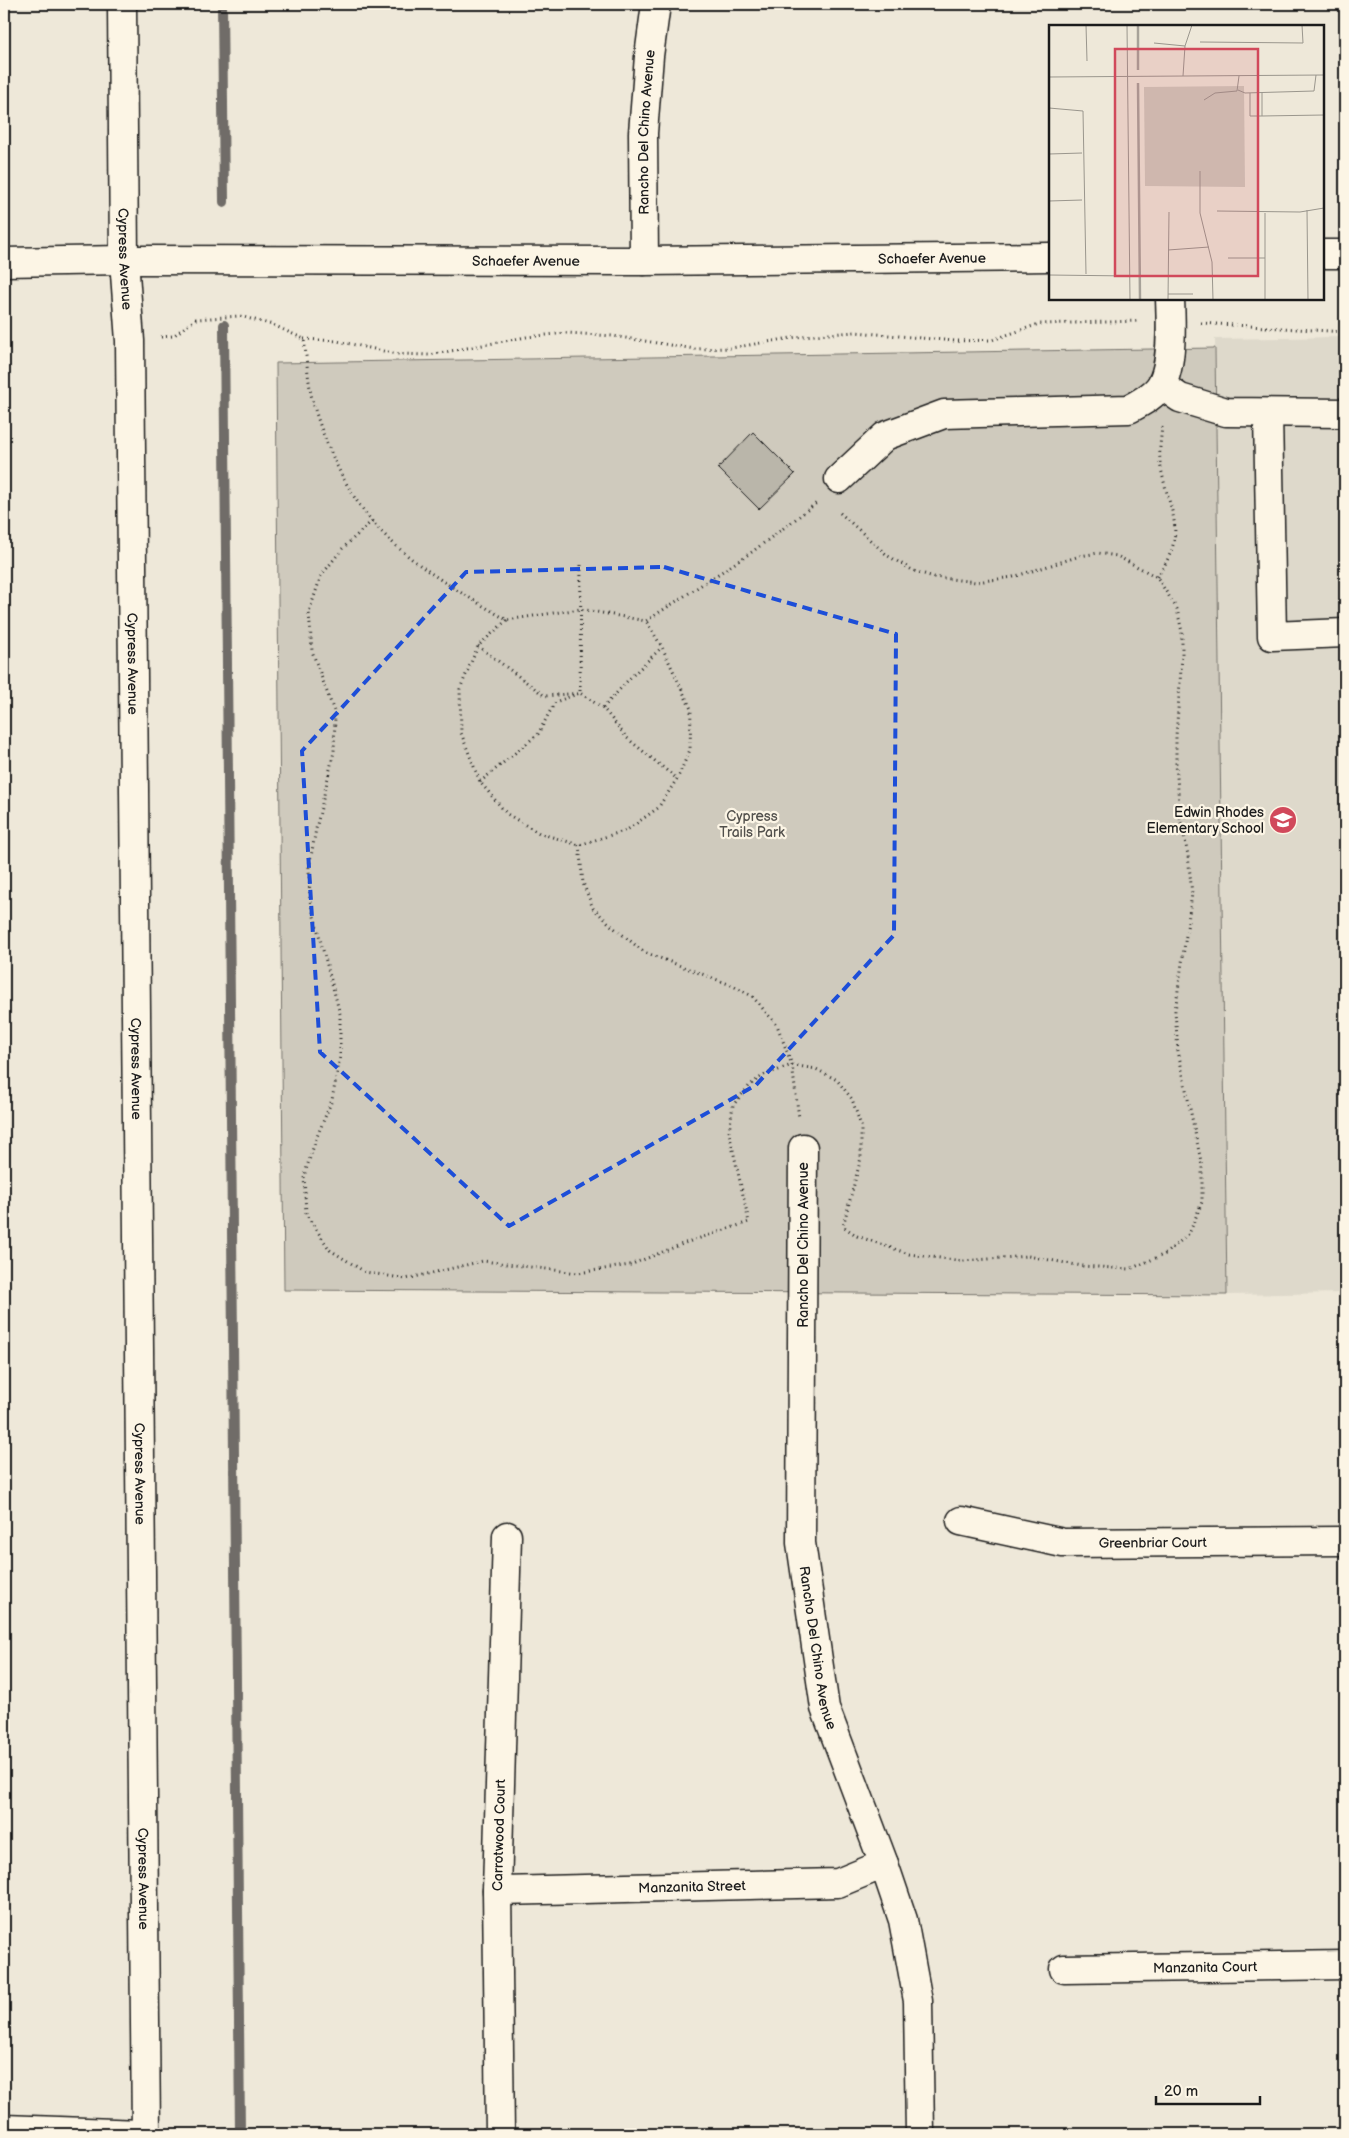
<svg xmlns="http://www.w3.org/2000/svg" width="1349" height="2138" font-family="'Balsamiq Sans',sans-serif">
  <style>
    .built { fill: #ded9cb }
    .green { fill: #cfcabd; stroke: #76736c }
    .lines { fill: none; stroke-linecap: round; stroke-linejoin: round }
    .stream { stroke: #6f6c67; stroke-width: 10 }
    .building { fill: #bab6aa; stroke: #1c1c1c }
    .minor-casing { stroke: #1c1c1c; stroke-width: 31 }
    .path { stroke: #1c1c1c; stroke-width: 3; stroke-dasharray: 1 4; stroke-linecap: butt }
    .minor { stroke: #fcf5e5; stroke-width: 28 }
    .marked { fill: none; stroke: #1d4ed8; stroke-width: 4; stroke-dasharray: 10 6; stroke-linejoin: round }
    .labels { text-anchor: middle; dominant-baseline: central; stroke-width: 4.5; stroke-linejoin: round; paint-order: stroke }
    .street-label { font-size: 14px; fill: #1c1c1c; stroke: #fcf5e5 }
    .poi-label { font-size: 14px; fill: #1c1c1c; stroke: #fcf5e5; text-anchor: end }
    .park-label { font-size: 14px; fill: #52504c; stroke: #fcf5e5 }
    .inset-river { fill: none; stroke: #a7a299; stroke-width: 2.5 }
    .inset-road { fill: none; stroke: #9a968d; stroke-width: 1 }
    .view { fill: #d1495b; fill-opacity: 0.15; stroke: #d1495b; stroke-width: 2.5 }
    .inset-edge { fill: none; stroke: #1c1c1c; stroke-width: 2.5 }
  </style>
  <rect width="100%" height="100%" fill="#eee8d9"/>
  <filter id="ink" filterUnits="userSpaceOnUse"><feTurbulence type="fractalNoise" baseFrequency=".02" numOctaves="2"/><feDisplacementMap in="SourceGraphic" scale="10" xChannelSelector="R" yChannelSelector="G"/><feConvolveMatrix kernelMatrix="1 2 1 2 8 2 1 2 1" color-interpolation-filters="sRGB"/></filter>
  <g filter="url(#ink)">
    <polygon class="built" points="1345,337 1345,1293 1227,1295 1215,339"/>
    <polygon class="green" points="1215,348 1227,1295 284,1290 276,363"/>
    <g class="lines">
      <g class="stream">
        <polyline points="222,4 224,202"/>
        <polyline points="224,325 240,2134"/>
      </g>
    </g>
    <polygon class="building" points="753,432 795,474 759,509 718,468"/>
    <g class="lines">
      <defs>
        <g id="minor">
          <path id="s1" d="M122,4L124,260L130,341L146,2134"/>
          <polyline points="1323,254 1345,254"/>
          <path id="s2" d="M644,261L643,133L649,56L656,4"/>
          <path id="s3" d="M4,262L124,260L644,261L1050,257"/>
          <polyline points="1161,385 1180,398 1226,412 1345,413"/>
          <polyline points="1268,413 1272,636 1345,633"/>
          <path d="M839,479L885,436L944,414L1129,409C1140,403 1154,396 1161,385C1173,365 1171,322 1170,299"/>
          <path id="s4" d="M803,1148L801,1543L825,1708L884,1864L903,1920L918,2001L920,2134"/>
          <path id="s5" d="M961,1521L1063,1543L1345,1541"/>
          <path id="s6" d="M497,1891L838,1883L884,1864"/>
          <path id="s7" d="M1064,1969L1345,1965"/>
          <polyline points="4,2129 141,2134"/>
          <path id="s8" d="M500,2134L497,1891L507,1536"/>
        </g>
      </defs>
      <use href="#minor" class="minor-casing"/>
      <g class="path">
        <polyline points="1201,323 1345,332"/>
        <path d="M161,337L173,336L196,319L240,316L273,325L304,339C307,360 308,383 313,403C324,442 346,491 372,521C408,564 460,592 507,620L580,609L646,621L752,552L818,502"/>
        <polyline points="304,339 337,341 397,354 429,355 526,337 567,333 613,336 695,349 731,348 803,336 855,332 955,341 992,340 1039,324 1140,321"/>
        <polyline points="372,521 342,549 321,576 309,612 312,651 335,714 334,752 316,829 309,867 310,901 340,1014 340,1057 332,1100 316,1139 304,1176 306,1214 330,1250 365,1272 406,1279 483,1261 578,1273 630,1265 685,1243 749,1222 729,1132 733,1105 750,1085 764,1075 792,1065 816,1069 837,1080 852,1099 861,1126 861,1158 843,1226 857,1236 909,1254 963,1261 1028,1256 1082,1266 1130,1269 1165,1254 1189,1234 1202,1202 1202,1166 1178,1051 1175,1011 1192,894 1188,855 1180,817 1176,763 1176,736 1182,656 1182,632 1177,609 1157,577 1117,556 1098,553 1080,556 1013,577 976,582 934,577 914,571 888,556 839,512"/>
        <path d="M1157,577C1189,531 1170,516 1161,468C1158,455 1161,439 1162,426"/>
        <polyline points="507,620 478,646 460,689 461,733 480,782 507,814 539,833 579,845 627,830 658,808 677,779 690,750 691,709 662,647 646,621"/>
        <polyline points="478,646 545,696 580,693 603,708 627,738 677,779"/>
        <polyline points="603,708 630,678 662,647"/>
        <polyline points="480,782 538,734 555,702 580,693 581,561"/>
        <polyline points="579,845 583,883 593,908 613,927 644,952 731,985 752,996 777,1025 792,1065 799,1118"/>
      </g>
      <use href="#minor" class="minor"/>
    </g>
  </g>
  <path class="marked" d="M664,567L896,634L894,935L756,1085L509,1226L320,1052L302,751L466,572Z"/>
  <defs>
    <symbol id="school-disc" viewBox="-11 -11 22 22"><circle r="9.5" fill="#d1495b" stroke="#fcf5e5"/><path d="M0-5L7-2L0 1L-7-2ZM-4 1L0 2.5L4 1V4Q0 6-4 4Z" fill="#fff"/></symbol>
  </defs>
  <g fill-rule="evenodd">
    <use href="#school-disc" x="1267" y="804" width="32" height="32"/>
  </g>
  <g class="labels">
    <g class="street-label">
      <text stroke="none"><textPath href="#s2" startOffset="129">Rancho Del Chino Avenue</textPath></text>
      <text stroke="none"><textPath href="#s3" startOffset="928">Schaefer Avenue</textPath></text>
      <text stroke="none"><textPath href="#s1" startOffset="255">Cypress Avenue</textPath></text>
      <text stroke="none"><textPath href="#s3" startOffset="522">Schaefer Avenue</textPath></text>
      <text stroke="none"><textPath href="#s1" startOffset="660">Cypress Avenue</textPath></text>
      <text stroke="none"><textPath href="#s1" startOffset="1065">Cypress Avenue</textPath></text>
      <text transform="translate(803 1245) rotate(-90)">Rancho Del Chino Avenue</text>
      <text stroke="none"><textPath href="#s1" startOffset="1470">Cypress Avenue</textPath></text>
      <text stroke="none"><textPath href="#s5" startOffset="194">Greenbriar Court</textPath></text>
      <text stroke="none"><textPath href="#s4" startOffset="501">Rancho Del Chino Avenue</textPath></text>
      <text stroke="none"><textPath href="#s8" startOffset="299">Carrotwood Court</textPath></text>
      <text stroke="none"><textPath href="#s1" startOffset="1875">Cypress Avenue</textPath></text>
      <text stroke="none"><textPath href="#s6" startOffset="195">Manzanita Street</textPath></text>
      <text stroke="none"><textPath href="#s7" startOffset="141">Manzanita Court</textPath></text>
    </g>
    <g class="poi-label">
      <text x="1264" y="812">Edwin Rhodes<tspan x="1264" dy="16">Elementary School</tspan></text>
    </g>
    <g class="park-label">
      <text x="752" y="816">Cypress<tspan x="752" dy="16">Trails Park</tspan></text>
    </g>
  </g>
  <g transform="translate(1049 25)">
    <rect width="275" height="275" fill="#eee8d9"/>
    <path d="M195,61L196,162L96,161L95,62Z" fill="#cfcabd"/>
    <path class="inset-river" d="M89,0V45M89,58L91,275"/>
    <path class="inset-road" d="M37,0L38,36M78,0L81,275M151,17L254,18L253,0M105,18L136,21M134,51L136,21L143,0M0,52L275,50M189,65L196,68L265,66L267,50M201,68V91H213V68M155,75L166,68L188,66L190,51M0,83L34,86L37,249M213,91L275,90M0,129L33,128M151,146V188L163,237L164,275M0,176L33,175M258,185L259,275M168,186L251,187L275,183M216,188V275M119,225L160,222M179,233H216M0,250L81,251M119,269H144M119,275L120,187"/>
    <path class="view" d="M66,24H209V251H66Z"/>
    <rect width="275" height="275" class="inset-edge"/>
  </g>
  <rect width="1349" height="2138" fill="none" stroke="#fcf5e5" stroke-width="20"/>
  <rect x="10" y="10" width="1329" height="2118" fill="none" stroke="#1c1c1c" stroke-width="2" filter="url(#ink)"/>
  <path d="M1156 2096v8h104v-8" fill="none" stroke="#1c1c1c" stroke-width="2.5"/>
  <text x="1164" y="2096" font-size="15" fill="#1c1c1c" stroke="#fcf5e5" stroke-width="4" paint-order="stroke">20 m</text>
</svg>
